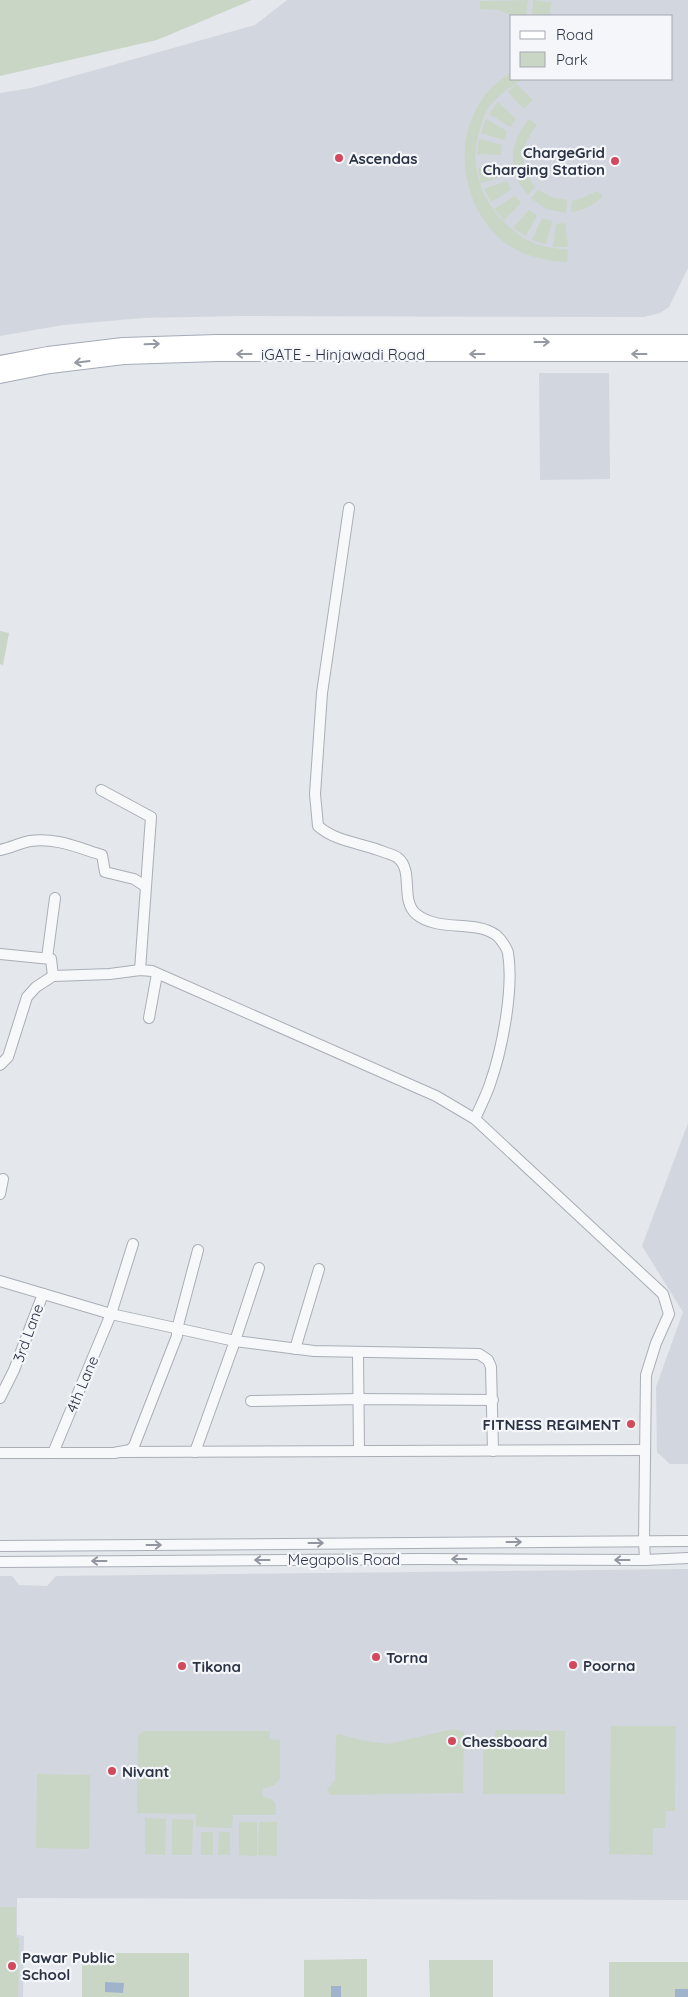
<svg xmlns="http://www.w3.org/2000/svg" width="688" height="1997" font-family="Quicksand,sans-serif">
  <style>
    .built { fill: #d2d6de; fill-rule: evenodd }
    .green { fill: #c9d6c5 }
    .water { fill: #9fb4cc }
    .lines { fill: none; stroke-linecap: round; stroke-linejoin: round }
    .minor-casing { stroke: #a9aeb7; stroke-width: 12 }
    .major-casing { stroke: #a3abb8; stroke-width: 16 }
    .minor { stroke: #f7f8fa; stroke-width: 10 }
    .major { stroke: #fff; stroke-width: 14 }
    .oneway { stroke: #959aa2 }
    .oneway2 { stroke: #9196a0 }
    .poi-dot { fill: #d1495b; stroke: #f4f6f9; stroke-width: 2 }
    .labels { text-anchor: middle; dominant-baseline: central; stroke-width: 4.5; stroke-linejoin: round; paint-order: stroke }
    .poi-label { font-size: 15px; font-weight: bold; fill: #2b3445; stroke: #f4f6f9; text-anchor: start }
    .street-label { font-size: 15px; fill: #2b3445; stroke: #f4f6f9 }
  </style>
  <rect width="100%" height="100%" fill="#e4e7ec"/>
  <g class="built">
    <path d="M287,0H688V268L669,307L660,313L644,317L237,316L143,318L63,325L0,336V93L31,88L255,25ZM512,16H672V79H512Z"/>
    <polygon points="539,373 609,373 610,479 540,480"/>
    <polygon points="688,1123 688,1464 670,1464 657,1452 656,1387 683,1312 642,1246"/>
    <polygon points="688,1569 688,1900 17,1898 17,1935 24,1936 23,1997 0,1997 0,1576 12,1576 19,1585 47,1586 56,1576"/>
  </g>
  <g class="green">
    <polygon points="0,0 252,0 157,40 0,76"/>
    <polygon points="528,0 526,16 512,16 499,10 480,9 480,1"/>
    <polygon points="533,0 551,2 550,16 532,15"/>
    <path d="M512,71V79H523C508,88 495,97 486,112C483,117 482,124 480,130C465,173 489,218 527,240C539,247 554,248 568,250L567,262C548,261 528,257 511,247C460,213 448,134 491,88C497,82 505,77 512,71Z"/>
    <polygon points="516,84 533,100 524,109 508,92"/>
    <polygon points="498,102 516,119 510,127 489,114"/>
    <polygon points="486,119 507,131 504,140 481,133"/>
    <path d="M529,119L537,125C520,147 518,164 535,187L528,195C506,170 509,144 529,119Z"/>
    <polygon points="479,139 502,145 501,155 477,154"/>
    <polygon points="502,167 504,176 481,183 478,168"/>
    <polygon points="507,181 511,190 491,202 484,189"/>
    <polygon points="538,190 551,197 567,200 566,213 546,209 531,198"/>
    <path d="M597,191L603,196C593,206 584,210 571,212L572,201L585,197Z"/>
    <polygon points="515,196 521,203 504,220 494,209"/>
    <polygon points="529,210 537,215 526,236 513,228"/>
    <polygon points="542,218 552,221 546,244 532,240"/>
    <polygon points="565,223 568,247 553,247 556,224"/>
    <polygon points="0,631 9,633 3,665 0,664"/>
    <polygon points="611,1726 676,1726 675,1811 666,1811 665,1828 653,1828 653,1855 609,1854"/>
    <polygon points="453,1729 464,1732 463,1793 330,1795 327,1790 335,1780 336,1736 339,1734 360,1740 388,1744"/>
    <polygon points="496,1730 565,1731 565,1794 483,1794 483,1749 487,1744 494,1742"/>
    <path d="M145,1731H270V1739L280,1740V1779L274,1785L263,1789L262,1795C275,1803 276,1796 276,1815H233L232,1828L196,1827V1814L137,1813L138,1738L140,1734Z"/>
    <polygon points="37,1774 90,1775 89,1849 36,1848"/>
    <polygon points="145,1818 166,1819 165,1855 145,1854"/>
    <polygon points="172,1819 193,1820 192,1855 172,1855"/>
    <polygon points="239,1822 257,1822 257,1856 239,1855"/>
    <polygon points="259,1822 277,1822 277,1856 258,1855"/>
    <rect x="201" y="1832" width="12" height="23"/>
    <polygon points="219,1832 230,1832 230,1855 218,1855"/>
    <polygon points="0,1907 16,1907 16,1937 19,1938 18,1997 0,1997"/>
    <rect x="82" y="1953" width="107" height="44"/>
    <polygon points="367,1959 367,1997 304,1997 304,1960"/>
    <polygon points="429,1960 493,1960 493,1997 430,1997"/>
    <rect x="609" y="1962" width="79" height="35"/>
  </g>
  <g class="water">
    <polygon points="105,1982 124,1983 123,1993 105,1992"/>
    <rect x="331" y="1986" width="10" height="11"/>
    <rect x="675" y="1989" width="13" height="8"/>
  </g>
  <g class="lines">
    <defs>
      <g id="minor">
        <path d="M349,508L322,693L315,794L318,826C336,842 362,843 384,852C389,854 394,855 398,858C414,871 400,900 416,914C440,933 474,919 496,935C500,938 507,948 508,953C514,989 502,1050 490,1084C486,1096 480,1107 475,1119"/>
        <polyline points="101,790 151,817 140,970"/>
        <path d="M0,850C10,848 20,843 30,841C55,837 79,848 102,855L105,872L134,879L145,886"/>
        <polyline points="0,954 51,959 53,976"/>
        <polyline points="47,958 55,898"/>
        <polyline points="149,1018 157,974"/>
        <polyline points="0,1065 8,1057 27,997 36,987 53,976 110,974 140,970 152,971 436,1096 475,1119 663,1294 669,1314 656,1343 646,1375 644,1541 645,1560"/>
        <polyline points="0,1194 3,1179"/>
        <polyline points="0,1281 111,1314 235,1341 259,1268"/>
        <polyline points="295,1349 319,1269"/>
        <polyline points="358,1353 359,1451"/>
        <polyline points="0,1398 14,1370 43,1294"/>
        <polyline points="251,1401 359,1399 493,1400"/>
        <polyline points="119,1452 645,1450"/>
        <polyline points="195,1452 235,1341 314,1351 479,1354 488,1360 491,1367 493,1451"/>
        <polyline points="0,1453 114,1453 130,1450 134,1446 177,1336 177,1329 198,1250"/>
        <polyline points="53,1453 111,1314 133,1244"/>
        <polyline points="0,1546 688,1541"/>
        <polyline points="0,1562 420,1559 645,1560 688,1558"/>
      </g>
      <g id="major">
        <polyline points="0,363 48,354 123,345 217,342 688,342"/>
        <polyline points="0,376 50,366 124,357 217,354 688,354"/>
      </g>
    </defs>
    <use href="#minor" class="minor-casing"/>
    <use href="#major" class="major-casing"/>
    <use href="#minor" class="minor"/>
    <use href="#major" class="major"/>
  </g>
  <defs><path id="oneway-shaft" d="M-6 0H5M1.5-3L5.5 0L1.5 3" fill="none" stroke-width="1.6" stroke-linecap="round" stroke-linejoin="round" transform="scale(1.25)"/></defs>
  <g class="oneway">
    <use href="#oneway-shaft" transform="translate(542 342)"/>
    <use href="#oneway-shaft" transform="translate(152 344) rotate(-2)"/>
    <use href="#oneway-shaft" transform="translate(244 354) rotate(180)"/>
    <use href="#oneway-shaft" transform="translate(477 354) rotate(-180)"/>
    <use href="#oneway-shaft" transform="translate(639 354) rotate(-180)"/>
    <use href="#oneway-shaft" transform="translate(82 362) rotate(173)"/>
  </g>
  <g class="oneway2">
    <use href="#oneway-shaft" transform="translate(514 1542)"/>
    <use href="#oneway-shaft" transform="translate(316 1543)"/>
    <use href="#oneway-shaft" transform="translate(154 1545)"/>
    <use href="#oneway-shaft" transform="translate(459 1559) rotate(-180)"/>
    <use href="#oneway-shaft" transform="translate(262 1560) rotate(180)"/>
    <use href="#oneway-shaft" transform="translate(622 1560) rotate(-180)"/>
    <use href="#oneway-shaft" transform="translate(99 1561) rotate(180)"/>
  </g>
  <g class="poi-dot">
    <circle cx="339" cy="158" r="5"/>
    <circle cx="615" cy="161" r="5"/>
    <circle cx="631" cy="1424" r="5"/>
    <circle cx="376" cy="1657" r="5"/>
    <circle cx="573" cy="1665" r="5"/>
    <circle cx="182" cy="1666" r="5"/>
    <circle cx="452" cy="1741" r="5"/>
    <circle cx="112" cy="1771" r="5"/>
    <circle cx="12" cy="1966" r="5"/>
  </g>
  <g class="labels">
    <g class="poi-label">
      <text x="605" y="152" text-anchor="end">ChargeGrid<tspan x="605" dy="17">Charging Station</tspan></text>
      <text x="349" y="158">Ascendas</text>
      <text x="621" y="1424" text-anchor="end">FITNESS REGIMENT</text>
      <text x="386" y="1657">Torna</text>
      <text x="583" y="1665">Poorna</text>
      <text x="192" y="1666">Tikona</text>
      <text x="462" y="1741">Chessboard</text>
      <text x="122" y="1771">Nivant</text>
      <text x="22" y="1957">Pawar Public<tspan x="22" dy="17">School</tspan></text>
    </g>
    <g class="street-label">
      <text x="343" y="354">iGATE - Hinjawadi Road</text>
      <text transform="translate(28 1333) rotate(-70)">3rd Lane</text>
      <text transform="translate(82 1384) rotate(-67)">4th Lane</text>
      <text x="344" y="1559">Megapolis Road</text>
    </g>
  </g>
  <rect x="510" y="15" width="162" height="65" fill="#f4f6f9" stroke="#a4a8b1"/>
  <rect x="520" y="31" width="25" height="8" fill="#ffffff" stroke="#a4a8b1"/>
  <text x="556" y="40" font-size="15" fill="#2b3445">Road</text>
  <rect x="520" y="52" width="25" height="15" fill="#c9d6c5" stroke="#a4a8b1"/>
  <text x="556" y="65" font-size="15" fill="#2b3445">Park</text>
</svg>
